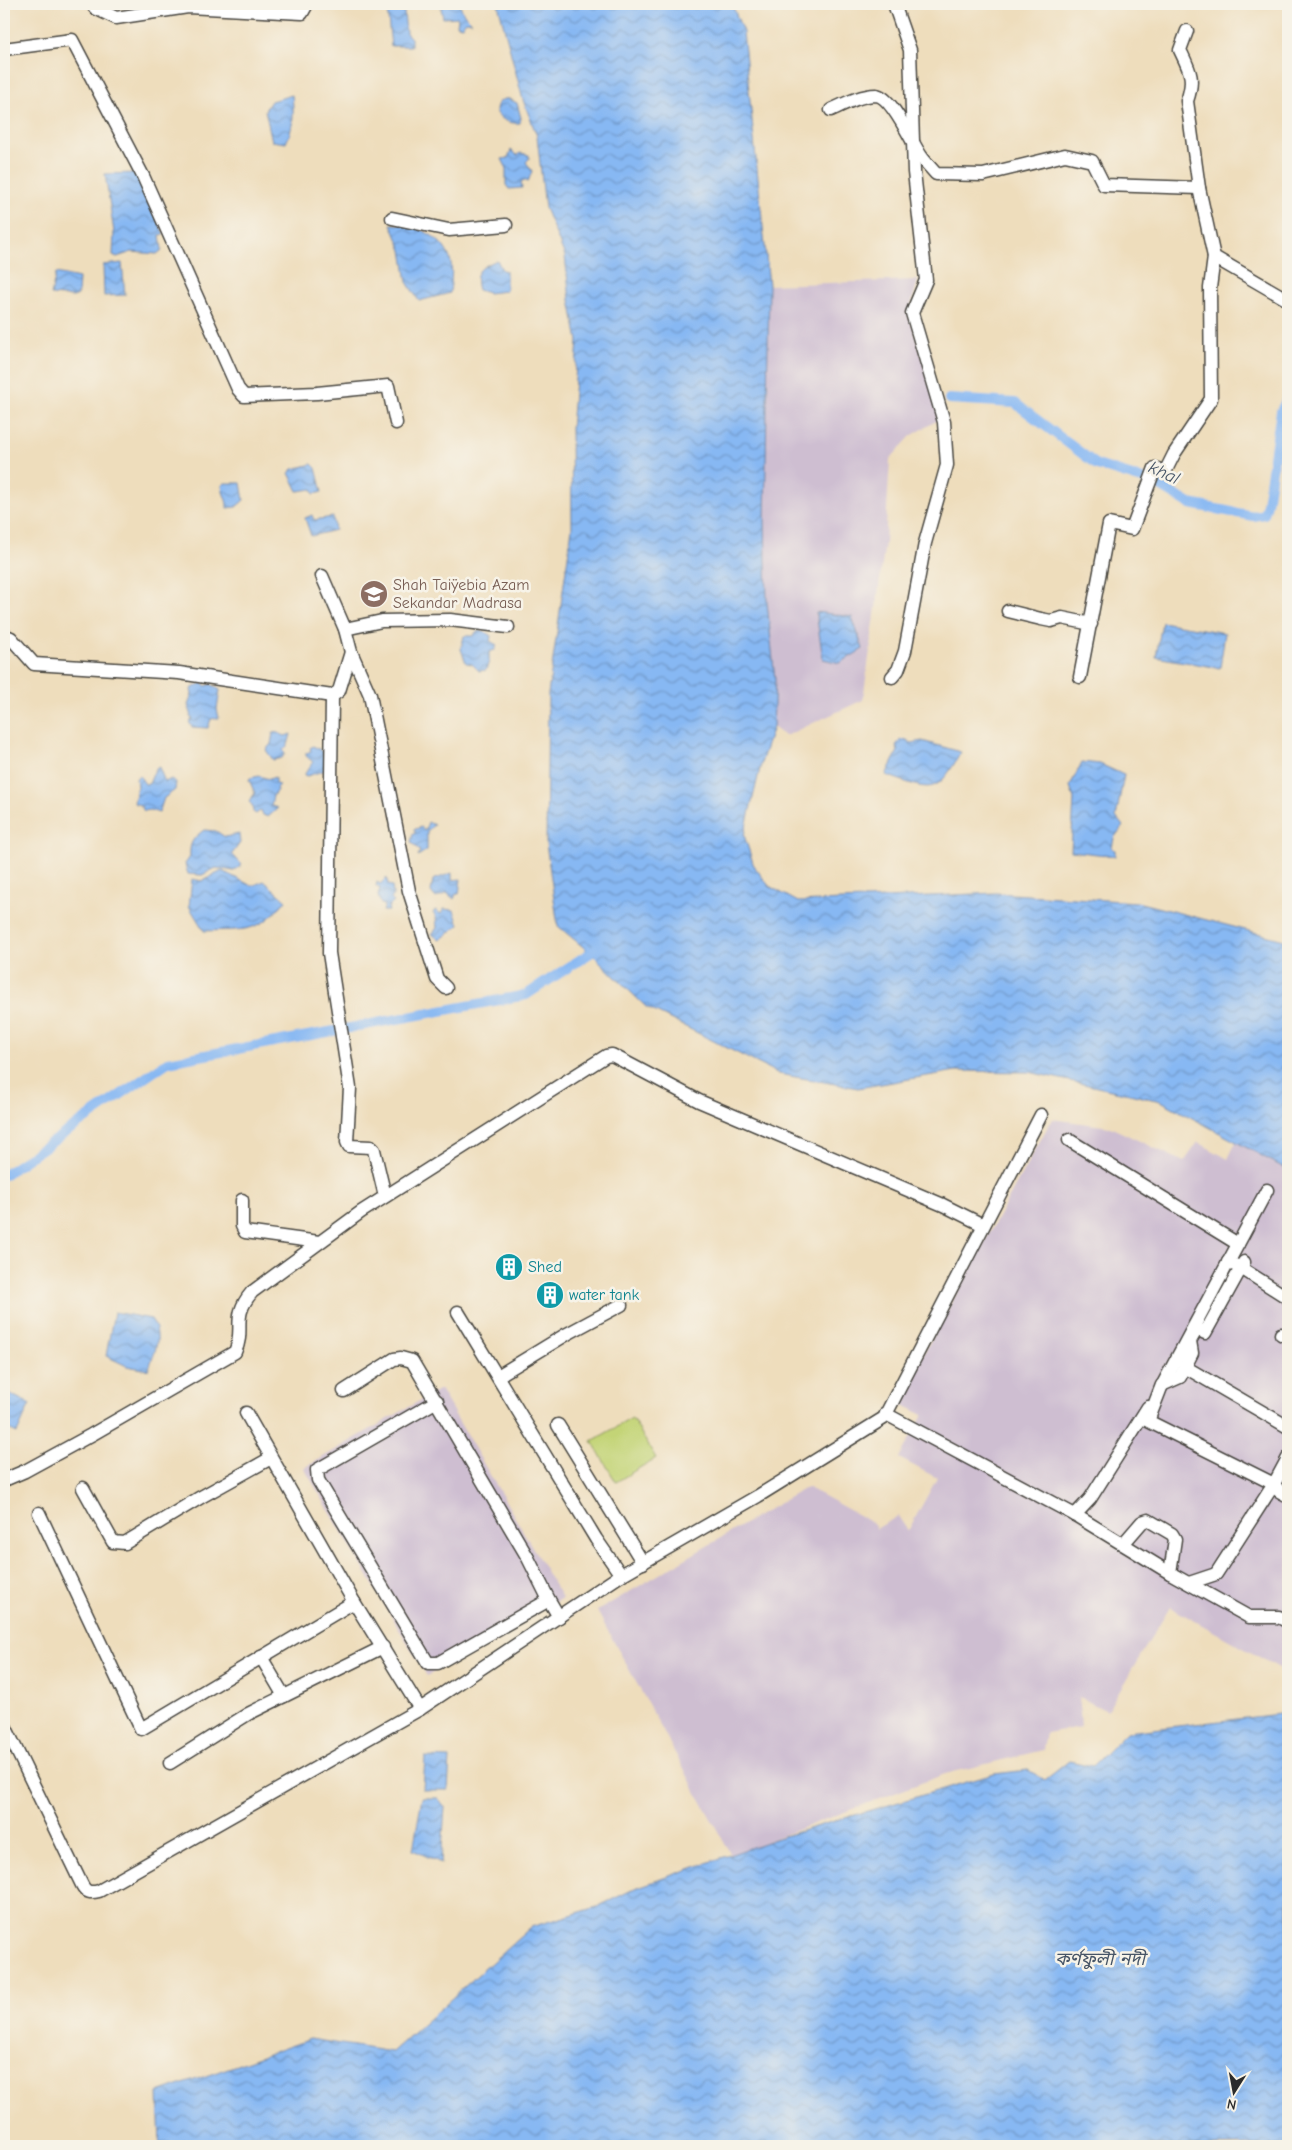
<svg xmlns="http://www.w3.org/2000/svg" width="1292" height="2150" font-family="'Comic Neue','Noto Sans Bengali',sans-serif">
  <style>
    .industrial { fill: #cebed1 }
    .park { fill: #c3d476; stroke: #778050 }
    .water { fill: url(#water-waves); stroke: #59728f }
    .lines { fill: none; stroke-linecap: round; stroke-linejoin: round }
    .canal { stroke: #87b8f3; stroke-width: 10 }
    .minor-casing { stroke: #484641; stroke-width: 15 }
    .minor { stroke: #fff; stroke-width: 12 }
    .labels { text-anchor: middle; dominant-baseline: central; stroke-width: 5; stroke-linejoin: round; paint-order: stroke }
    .education-label { font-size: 16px; fill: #785e54; stroke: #f7f3e8; text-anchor: start }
    .culture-label { font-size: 16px; fill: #0d838f; stroke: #f7f3e8; text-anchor: start }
    .water-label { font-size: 18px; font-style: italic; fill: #475567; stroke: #f7f3e8 }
  </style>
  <defs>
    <pattern id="water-waves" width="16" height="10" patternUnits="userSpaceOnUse" patternTransform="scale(1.25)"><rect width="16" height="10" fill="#87b8f3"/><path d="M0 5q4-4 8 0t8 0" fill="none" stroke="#6f96c5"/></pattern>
  </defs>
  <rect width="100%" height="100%" fill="#f7f3e8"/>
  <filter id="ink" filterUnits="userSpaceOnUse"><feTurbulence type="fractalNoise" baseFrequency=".02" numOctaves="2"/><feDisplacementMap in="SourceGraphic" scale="10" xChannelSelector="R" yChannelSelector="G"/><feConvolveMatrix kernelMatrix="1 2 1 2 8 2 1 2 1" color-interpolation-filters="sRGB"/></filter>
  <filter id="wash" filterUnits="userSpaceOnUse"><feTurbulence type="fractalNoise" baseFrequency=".0096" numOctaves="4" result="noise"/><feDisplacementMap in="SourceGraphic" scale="20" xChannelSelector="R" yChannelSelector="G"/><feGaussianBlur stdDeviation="1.12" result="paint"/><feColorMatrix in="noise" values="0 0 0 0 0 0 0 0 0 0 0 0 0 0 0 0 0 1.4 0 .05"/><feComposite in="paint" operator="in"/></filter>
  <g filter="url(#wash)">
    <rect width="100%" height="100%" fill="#eeddbc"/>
    <g class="industrial">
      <polygon points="918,280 909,312 941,418 911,436 890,459 885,543 863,700 785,736 773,727 775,680 767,602 764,469 768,385 766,341 769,285"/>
      <polygon points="1052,1119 1110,1127 1184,1162 1198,1142 1228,1159 1236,1142 1288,1170 1288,1673 1170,1607 1107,1711 1079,1697 1081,1727 1046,1733 1043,1750 945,1774 731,1855 597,1611 807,1487 873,1523 876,1529 898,1516 908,1531 937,1478 899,1458 923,1415 897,1402"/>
      <polygon points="440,1389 562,1598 427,1676 304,1468"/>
    </g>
    <polygon class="park" points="632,1418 656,1458 616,1482 592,1441"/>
    <g class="water">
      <polygon points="448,4 459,4 464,14 472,22 466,21 462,26 457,25 458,17 443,18 441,8"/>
      <polygon points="498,4 732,4 743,32 769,285 765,520 767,602 775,680 773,727 762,760 744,835 754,866 769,886 798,902 996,893 1137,902 1288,941 1288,1170 1161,1101 1029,1072 956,1071 858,1088 779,1074 646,1007 594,956 558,926 546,844 548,694 572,528 571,429 578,341 570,300 565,256 545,208 537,136 523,100"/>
      <polygon points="387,8 404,12 406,33 411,38 411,46 391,46"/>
      <path d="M292,95C294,113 294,126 286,143L272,141L265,110L271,101Z"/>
      <path d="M509,99L517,103L521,118L520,123C510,124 500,120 496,111C496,103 501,98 509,99Z"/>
      <polygon points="511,150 517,155 521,153 529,155 529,159 526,162 532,171 528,182 524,180 521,182 522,188 509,189 506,185 506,167 502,159 508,158"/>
      <polygon points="136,173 164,234 160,235 162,250 157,254 132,252 117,257 113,255 114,232 105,174"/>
      <path d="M391,224C412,224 438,233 448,254C454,265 451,281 450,293L419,301L407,282L402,250Z"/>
      <path d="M497,260L502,270L506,271V291L488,293L478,290C473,271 480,268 497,260Z"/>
      <polygon points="122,263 125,295 104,296 103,265"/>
      <polygon points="56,273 79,278 78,295 73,297 51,295"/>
      <polygon points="312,464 316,468 322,492 314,494 312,489 298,491 289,473 293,469"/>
      <path d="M225,483H241L244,500L236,507L227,508C228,500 222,494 222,485Z"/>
      <polygon points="312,515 314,520 333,517 335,530 311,536 305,518"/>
      <polygon points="816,612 852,617 863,649 840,663 823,659"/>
      <polygon points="1162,622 1225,633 1220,668 1156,657"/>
      <polygon points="477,631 484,631 491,636 490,641 497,645 495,650 489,652 489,661 486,670 479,671 472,664 466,663 461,649 464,636 473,636"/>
      <polygon points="202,683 206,686 211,684 220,690 217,709 219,718 211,719 208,728 192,727 189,722 193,719 190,717 191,713 188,705 192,695 191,689"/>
      <polygon points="276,732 285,736 291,734 288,745 283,750 285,753 282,758 273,760 266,750 271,744 273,733"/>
      <path d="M902,739L912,743L922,741L961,752C936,797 932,791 886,775L898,751L896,745Z"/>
      <path d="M313,746C326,752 327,757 326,770L307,776L304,775L313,762L306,756V753L311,751L310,748Z"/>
      <polygon points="1082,762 1100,764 1124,775 1116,817 1123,826 1114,838 1112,848 1115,850 1115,856 1071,851 1074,799 1070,786"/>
      <polygon points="159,767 165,782 171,779 176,782 175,790 164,798 159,813 150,810 144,811 140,805 134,803 137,787 136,779 139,775 145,784 149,784 155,769"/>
      <polygon points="259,776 269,779 275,777 275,784 279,785 276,788 277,790 273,796 271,806 278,808 268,817 263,815 261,810 256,814 253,812 252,805 249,802 255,793 249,780 250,778"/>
      <polygon points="428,822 434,825 427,831 427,850 418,856 420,851 411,842 413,834 416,832 413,830 421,827 425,830"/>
      <path d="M204,830L216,831L225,837L239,834L240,843L232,854L242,865L234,871L216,868L202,875L188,874L185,864L190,857C189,843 193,838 204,830Z"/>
      <path d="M222,871L252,886L264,881L286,900C258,935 245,929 204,931L189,906L192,879L202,881Z"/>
      <polygon points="452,873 452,880 461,879 459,894 456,894 454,899 447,893 436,898 431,892 433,880"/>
      <polygon points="387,878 388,885 392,886 393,895 391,899 394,902 388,907 389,911 383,911 385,905 381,904 378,896 380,888 376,886 377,882 380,884"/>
      <polygon points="444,909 454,910 459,925 440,940 432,934 437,928 436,917 433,913 435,910 441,914"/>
      <path d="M114,1312L151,1319C163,1336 155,1352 148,1370L127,1366L106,1356Z"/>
      <polygon points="4,1391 30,1404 17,1433 4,1427"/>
      <polygon points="1288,1713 1288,2146 160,2146 158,2093 310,2039 392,2052 531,1927 597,1907 638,1887 784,1836 994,1774 1028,1770 1045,1780 1069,1761 1093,1766 1127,1732"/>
      <polygon points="425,1757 450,1758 448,1790 423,1790"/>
      <polygon points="422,1798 438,1798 445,1807 441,1863 413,1850"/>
    </g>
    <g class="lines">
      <g class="canal">
        <polyline points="949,399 1015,403 1097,465 1155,483 1190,504 1253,516 1264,514 1267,504 1281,411 1288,397"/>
        <polyline points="4,1175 168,1062 526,995 601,946"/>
      </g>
    </g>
  </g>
  <g filter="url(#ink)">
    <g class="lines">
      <defs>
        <g id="minor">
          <polyline points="92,4 95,8 116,18 188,7 302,13 307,4"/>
          <polyline points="4,49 72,40 143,176 238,389 244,396 317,393 388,386 396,423"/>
          <path d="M831,110C844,104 861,95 876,95C892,96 912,143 921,156C925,162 931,168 936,174L983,175L1065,155L1092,161L1104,185L1199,188L1187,101C1195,78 1190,71 1180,50L1187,31"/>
          <polyline points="1199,188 1214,257 1288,300"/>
          <polyline points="392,218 449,230 506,225"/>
          <polyline points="322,576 345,629 351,652 370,695 409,891 437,979 446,988"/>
          <polyline points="1008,611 1041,619 1051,621 1062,618 1091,624"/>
          <polyline points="345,629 382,621 450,620 508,627"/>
          <polyline points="4,635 11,638 34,664 179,673 332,696"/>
          <polyline points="351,652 339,691 332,696 329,953 350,1088 347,1142 349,1146 371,1147 374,1150 385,1196"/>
          <polyline points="892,677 898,670 905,651 925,543 947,465 944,422 912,313 926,280 914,172 910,50 894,4"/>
          <polyline points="1080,677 1109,524 1132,529 1155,468 1165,472 1174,454 1211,399 1210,288 1214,257"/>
          <polyline points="1069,1140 1238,1244"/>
          <polyline points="242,1200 242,1226 245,1232 319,1242"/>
          <polyline points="1228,1262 1241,1268 1205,1333 1197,1329 1190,1341 1192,1353 1180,1377 1162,1385 1148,1421 1274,1484 1288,1458"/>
          <polyline points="1244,1262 1241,1268 1288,1298"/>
          <polyline points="458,1312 596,1539 621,1575"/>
          <polyline points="1281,1334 1288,1337"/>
          <polyline points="1185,1367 1288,1427"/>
          <polyline points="498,1376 567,1334 621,1305"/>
          <polyline points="1162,1386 1267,1190"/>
          <polyline points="344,1391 394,1359 401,1358 412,1361 528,1558 549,1600"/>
          <polyline points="437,1401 317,1470 318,1480 428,1663 438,1663 549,1600 559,1617"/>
          <polyline points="246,1413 354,1602 420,1709"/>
          <polyline points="886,1414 1075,1515 1170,1573 1249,1617 1279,1617 1288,1622"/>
          <polyline points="558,1425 643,1563"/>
          <path d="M4,1480L25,1471L91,1435L235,1352C246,1328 230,1318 252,1292L361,1212L606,1056L612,1055L699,1101L943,1205L983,1225"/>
          <polyline points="83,1488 113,1542 125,1543 201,1497 271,1458"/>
          <polyline points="39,1513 141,1729 354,1602"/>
          <polyline points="1075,1515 1090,1499 1148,1407"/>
          <polyline points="1123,1544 1142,1522 1148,1520 1172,1534 1175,1539 1170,1573"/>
          <polyline points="1189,1583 1216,1574 1274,1484 1279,1491 1288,1496"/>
          <polyline points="261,1657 284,1696"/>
          <path d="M4,1724L82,1885C86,1893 91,1893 99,1891L420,1709L621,1575L758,1496L884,1418L1041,1115"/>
          <polyline points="170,1763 248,1714 383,1647"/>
        </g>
      </defs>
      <use href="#minor" class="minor-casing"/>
      <use href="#minor" class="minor"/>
    </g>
  </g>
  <defs>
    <symbol id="school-disc" viewBox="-11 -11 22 22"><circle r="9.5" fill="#8d6e63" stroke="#f7f3e8"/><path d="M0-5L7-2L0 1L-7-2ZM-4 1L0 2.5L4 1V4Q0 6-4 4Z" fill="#fff"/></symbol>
    <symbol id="building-disc" viewBox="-11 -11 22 22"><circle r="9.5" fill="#0f9aa8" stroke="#f7f3e8"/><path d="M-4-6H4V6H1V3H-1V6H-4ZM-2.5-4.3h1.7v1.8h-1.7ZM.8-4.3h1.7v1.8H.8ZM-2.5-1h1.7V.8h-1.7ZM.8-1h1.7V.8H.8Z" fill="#fff"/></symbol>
  </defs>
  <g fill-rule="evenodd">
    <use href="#school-disc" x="358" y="578" width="32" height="32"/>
    <use href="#building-disc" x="493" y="1251" width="32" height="32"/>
    <use href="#building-disc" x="534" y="1279" width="32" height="32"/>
  </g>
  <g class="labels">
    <g class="education-label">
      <text x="393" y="585">Shah Taiÿebia Azam<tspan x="393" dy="18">Sekandar Madrasa</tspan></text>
    </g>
    <g class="culture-label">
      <text x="528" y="1267">Shed</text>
      <text x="569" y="1295">water tank</text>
    </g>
    <g class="water-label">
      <text transform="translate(1164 473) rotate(25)">khal</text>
      <text x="1100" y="1959">কর্ণফুলী নদী</text>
    </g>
  </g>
  <rect width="1292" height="2150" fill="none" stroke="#f7f3e8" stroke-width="20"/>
  <g transform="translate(1234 2092) rotate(191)" stroke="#f7f3e8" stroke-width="4" paint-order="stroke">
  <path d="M0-4L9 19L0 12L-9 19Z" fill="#2b2b2b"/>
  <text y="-8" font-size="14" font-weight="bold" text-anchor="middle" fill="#2b2b2b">N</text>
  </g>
</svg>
